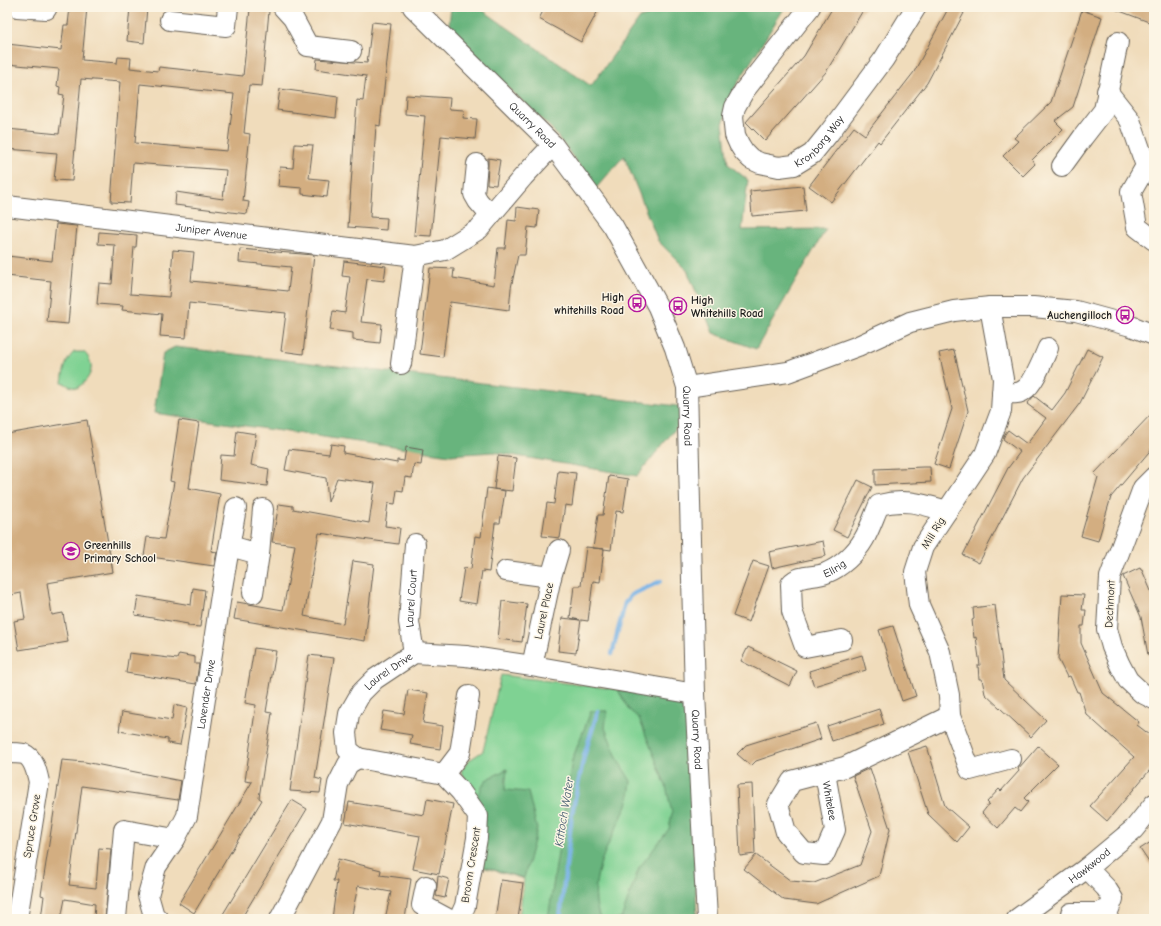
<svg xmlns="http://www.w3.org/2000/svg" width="1161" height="926" font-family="'Comic Neue',sans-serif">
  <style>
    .green { fill: #7fd293; stroke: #4e7758 }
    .forest { fill: #67b47d; stroke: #42684c }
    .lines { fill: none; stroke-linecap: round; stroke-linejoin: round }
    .stream { stroke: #74b1e6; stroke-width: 4.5 }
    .building { fill: #d3ae81; fill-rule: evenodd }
    .minor-casing { stroke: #665f54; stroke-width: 22 }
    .minor { stroke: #fff; stroke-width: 20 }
    .labels { text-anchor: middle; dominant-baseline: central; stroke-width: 3; stroke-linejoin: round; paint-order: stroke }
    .street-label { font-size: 11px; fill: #1c1c1c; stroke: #fcf5e5 }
    .poi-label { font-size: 11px; font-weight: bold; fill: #1c1c1c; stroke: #fcf5e5; text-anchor: end }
    .water-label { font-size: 12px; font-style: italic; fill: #3f586d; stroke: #fcf5e5 }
  </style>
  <rect width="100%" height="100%" fill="#fcf5e5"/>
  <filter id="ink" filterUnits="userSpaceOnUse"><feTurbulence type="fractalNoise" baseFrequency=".025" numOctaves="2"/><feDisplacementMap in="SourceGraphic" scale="8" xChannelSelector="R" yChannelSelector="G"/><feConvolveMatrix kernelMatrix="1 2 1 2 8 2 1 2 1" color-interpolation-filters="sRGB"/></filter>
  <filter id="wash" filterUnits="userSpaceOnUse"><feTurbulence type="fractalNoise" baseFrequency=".012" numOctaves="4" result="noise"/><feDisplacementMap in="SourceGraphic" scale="16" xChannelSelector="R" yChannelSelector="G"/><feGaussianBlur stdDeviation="0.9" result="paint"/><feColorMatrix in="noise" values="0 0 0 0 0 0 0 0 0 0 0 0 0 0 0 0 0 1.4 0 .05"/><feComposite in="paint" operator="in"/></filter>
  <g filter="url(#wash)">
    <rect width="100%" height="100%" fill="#f0dcbb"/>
    <g class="green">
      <path d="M74,352H84C97,365 91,379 77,388L69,386L62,382C64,370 65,361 74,352Z"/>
      <polygon points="501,675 663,695 697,919 519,919 524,879 479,866 487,817 461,771 468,761 483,751"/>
    </g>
    <g class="forest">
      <polygon points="451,7 478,7 591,86 640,18 672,7 785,7 734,89 723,124 728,164 748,180 742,230 826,229 756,349 713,333 687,270 658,241 624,156 596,188 552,129 475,57 449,25"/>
      <polygon points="175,347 686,407 677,427 637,476 493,452 450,455 154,413 163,353"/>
      <polygon points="618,690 663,695 686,706 689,719 697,919 621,919 639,868 669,829 672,813 666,786 639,718 629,710"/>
      <path d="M591,711H607L605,728L619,762L631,781C630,789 629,798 627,805C611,843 585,875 600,919H548L572,760Z"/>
      <polygon points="507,769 505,790 528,792 537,829 524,878 479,866 476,798 486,780"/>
    </g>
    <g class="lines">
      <g class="stream">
        <polyline points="612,654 625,603 631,595 661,581"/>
        <polyline points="560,919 572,813 584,756 598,711"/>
      </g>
    </g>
    <g id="blocks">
      <g class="building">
        <path d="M70,7H87L82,60L117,63L118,57L131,58L130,68L158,71L159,67L243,76L250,9L269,11L262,86L249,85L244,133L250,134L243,201L249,202L247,214L175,205L176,192L223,199L226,170L133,163L130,203L111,202L120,82L81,79L72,181L54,180L57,153L7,149V129L59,134L64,95L59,94L60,87L57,86L59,69L7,64V44L61,50L64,25H68ZM140,84L234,94L227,151L135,143Z"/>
        <polygon points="130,7 147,7 144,43 127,41"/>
        <polygon points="545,7 600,7 581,42 539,19"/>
        <polygon points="833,7 865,7 826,72 765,141 746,122 804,56"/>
        <polygon points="949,7 953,7 964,13 927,83 880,143 878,141 831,202 809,186 854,127 865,135 914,72"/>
        <polygon points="1112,7 1154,7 1154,24 1112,8"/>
        <polygon points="1082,10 1102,17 1073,107 1055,121 1063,129 1032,160 1035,164 1023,176 1003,156 1018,141 1014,138 1051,102"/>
        <polygon points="372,22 391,24 380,126 376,125 370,217 387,218 386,230 348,227 357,100 363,101 366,76 316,69 317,59 367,63"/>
        <polygon points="280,89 338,97 336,118 277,110"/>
        <polygon points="406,95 450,98 449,109 464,110 463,118 477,119 475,139 441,136 431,236 414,235 425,116 405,114"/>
        <polygon points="295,144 313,145 309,178 329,180 327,197 302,194 302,188 278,186 280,167 293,168"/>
        <polygon points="488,158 500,160 496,185 487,184 488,165"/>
        <polygon points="803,186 806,211 752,216 750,191"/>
        <polygon points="517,207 539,210 537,228 528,227 525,255 518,255 511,288 509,310 450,302 443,357 420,354 430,268 454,269 453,278 494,285 498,248 505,248 508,220 516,221"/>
        <polygon points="56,224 77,226 68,324 47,322 51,281 7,276 7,256 52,261"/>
        <polygon points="99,232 137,235 136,247 134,247 130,294 169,297 173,250 194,252 191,281 288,291 291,267 239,262 240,249 314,255 303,354 281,351 286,313 189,303 186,338 160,336 162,314 122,310 123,306 97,304 99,283 112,284 115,245 98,244"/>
        <polygon points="344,261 386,266 384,281 367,279 361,322 382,324 380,343 353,340 353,333 330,330 333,311 345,313 350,277 342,276"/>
        <polygon points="1087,349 1103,357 1080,403 1023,478 979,563 963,555 1008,468 1020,452 1003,439 1005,434 1008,430 1027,444 1046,418 1027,404 1034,396 1052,410 1065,393"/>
        <polygon points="954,350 968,411 949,469 934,464 952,409 939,353"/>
        <polygon points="1154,411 1154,446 1111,497 1098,541 1081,536 1098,477 1094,474"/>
        <polygon points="87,420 113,572 47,583 52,615 63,613 68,642 19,650 14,621 25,619 21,593 7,596 7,434"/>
        <polygon points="179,420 199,423 189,488 220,494 211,551 217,552 214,566 144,556 147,537 164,539 174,482 170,481"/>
        <polygon points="237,431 256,434 251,465 269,469 267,486 219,480 221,455 234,456"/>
        <polygon points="331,444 344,446 343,453 397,463 397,460 404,461 406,447 423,450 421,465 414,464 412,478 405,477 403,491 397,490 395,504 388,503 385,526 400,528 398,544 319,533 304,616 343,624 353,561 374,564 365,641 234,619 237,602 283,610 295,545 272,542 279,504 293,506 293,509 369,523 375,483 337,478 328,502 326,478 285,470 289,449 329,454"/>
        <polygon points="498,456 516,458 512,491 494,489"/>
        <polygon points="923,467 930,467 931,482 875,485 875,469"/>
        <polygon points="558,471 576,473 572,506 565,505 560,538 542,536 547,503 554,504"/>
        <polygon points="609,476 628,479 623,512 616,511 611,550 604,549 600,582 593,581 588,621 581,620 576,653 558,651 562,618 580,620 570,618 574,586 581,586 586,547 604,549 593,548 598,515 603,515"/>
        <polygon points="858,480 872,487 847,537 833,530"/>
        <polygon points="487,488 505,491 500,523 495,523 489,572 482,571 477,604 459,601 464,568 471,569 475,536 481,537"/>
        <polygon points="823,541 826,556 772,568 769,552"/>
        <polygon points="753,561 769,566 749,622 733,616"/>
        <polygon points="1140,568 1141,570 1142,570 1154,598 1154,655 1148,655 1141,617 1123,576"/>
        <polygon points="193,588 205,590 200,627 188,626 188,624 135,615 138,596 191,605"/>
        <polygon points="1062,594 1084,595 1082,610 1086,610 1084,626 1081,626 1081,643 1103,693 1139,722 1137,725 1154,738 1154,765 1107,821 1090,806 1134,757 1086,714 1079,692 1077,692 1070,676 1067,677 1058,659"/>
        <polygon points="502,601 527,604 522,642 498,639"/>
        <polygon points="995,605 1004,680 1046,720 1031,737 985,694 982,679 979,679 978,665 980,665 976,637 974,638 972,620 974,619 973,608"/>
        <polygon points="893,626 916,696 902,701 879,630"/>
        <polygon points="748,647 797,671 790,686 741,661"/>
        <polygon points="254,648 276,651 266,712 272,713 259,798 262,800 194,913 179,903 252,782 245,781 256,705 245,703"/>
        <polygon points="129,653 177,659 179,654 195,657 195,664 199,664 196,684 126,673"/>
        <polygon points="309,655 334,658 315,778 322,780 320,793 290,791"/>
        <polygon points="862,655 866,670 814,686 809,671"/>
        <polygon points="408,690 428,693 423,723 443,726 440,749 410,744 412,735 380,730 384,711 404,714"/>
        <polygon points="174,705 187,708 180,745 168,743 168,739 119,731 122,712 172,720"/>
        <polygon points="879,709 884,724 832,741 827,726"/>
        <polygon points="816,723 821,739 756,761 751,766 737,754 746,745"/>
        <polygon points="927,746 945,806 969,827 957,842 928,814 908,752"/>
        <polygon points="1038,746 1058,764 1024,798 1028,802 1020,812 1015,808 998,828 982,813 989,804 987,802 999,789 1001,791 1019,771 1018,769"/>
        <polygon points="62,760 85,762 181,781 178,800 82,786 69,885 96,888 99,848 111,849 105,919 94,919 95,904 65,899 61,919 41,919 44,896 41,895"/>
        <polygon points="870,768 890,829 879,876 816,904 784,900 744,869 756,855 791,881 814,883 860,865 872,831 853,776"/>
        <polygon points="752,784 755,854 740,856 737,785"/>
        <polygon points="427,799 453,804 439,874 413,869 420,836 345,823 349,802 424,815"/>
        <polygon points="292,800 307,809 241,919 220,919"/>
        <polygon points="1154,840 1154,870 1140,849"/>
        <polygon points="338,859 381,870 380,875 411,879 405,919 385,919 391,892 358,886 351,919 332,919 337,881 333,881"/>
        <polygon points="438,876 449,879 445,898 436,896"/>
        <polygon points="501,880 523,883 518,919 495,919"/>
      </g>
    </g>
  </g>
  <g filter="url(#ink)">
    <use href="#blocks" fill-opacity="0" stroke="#665f54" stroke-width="1"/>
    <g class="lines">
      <defs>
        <g id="minor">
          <polyline points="17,7 46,9 47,7"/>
          <polyline points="283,7 293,18 308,46 351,51"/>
          <path id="s1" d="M413,7L553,145L613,226L658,307L675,348L687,387L695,694L707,919"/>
          <path id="s2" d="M810,7L744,91L735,107L733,116L735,135L739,144L744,152L751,159L760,163L779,167L794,165L812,154L829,133L884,59L916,7"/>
          <polyline points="170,20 226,26 228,7"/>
          <polyline points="1107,91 1130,120 1146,166"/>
          <polyline points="1154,161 1146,166 1131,192 1137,227 1154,240"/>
          <polyline points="477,164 474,194 478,201 490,215"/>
          <polyline points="1062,166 1083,137 1104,110 1118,42"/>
          <path id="s3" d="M7,206L415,256L401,364"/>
          <polyline points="415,256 445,250 479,229 523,177 553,145"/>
          <polyline points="990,307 1003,379 1001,411 985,454 923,547 915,572 919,605 940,652 949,695 950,716 970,770 1011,759"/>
          <polyline points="687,387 788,372 858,346 910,322 954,311 990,307 1033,307 1076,311 1131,326 1154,335"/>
          <path d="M1002,393C1010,393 1018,395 1024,390C1034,384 1043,359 1048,348"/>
          <polyline points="1154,477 1143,488 1113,569 1110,577 1107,629 1112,647 1120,665 1128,680 1142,693 1154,699"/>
          <polyline points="230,546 259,554 253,593"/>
          <polyline points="259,554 263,509"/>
          <polyline points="506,571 551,577 532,666"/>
          <polyline points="551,577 559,550"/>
          <path id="s4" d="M842,640L805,647L792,611L791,584C799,574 815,578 826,573C841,567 856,553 864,539C870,529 874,516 879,505C905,498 922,504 947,511"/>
          <path id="s5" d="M414,653L409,622L415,544"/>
          <path d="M7,753C12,753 19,753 24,754C34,758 37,773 39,782L17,919"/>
          <polyline points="358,758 444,774 461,792 478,816 477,838 465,906 459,919"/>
          <path id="s6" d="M825,773L835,830L824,855L804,853L786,832L778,804L792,781L845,767L950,716"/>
          <polyline points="444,774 460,753 469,696"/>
          <polyline points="426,886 422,905 448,919"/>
          <polyline points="1071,913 1098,913 1109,909 1113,899 1106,888 1087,868"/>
          <polyline points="116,918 124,830 175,839"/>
          <path id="s7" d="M158,919L154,916L148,895L156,867L175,839L187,816L223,582L236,508"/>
          <path id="s8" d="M280,919L332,821L338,784L348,764L358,758L348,750L346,733L349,714L361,693L375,679L414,653L466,656L532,666L695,694"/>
          <path id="s9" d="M1017,919L1087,868L1134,829L1154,804"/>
        </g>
      </defs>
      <use href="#minor" class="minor-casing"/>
      <use href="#minor" class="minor"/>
    </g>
  </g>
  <defs>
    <symbol id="bus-ring" viewBox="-11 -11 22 22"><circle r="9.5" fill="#fcf5e5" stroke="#b5179e" stroke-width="1.5"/><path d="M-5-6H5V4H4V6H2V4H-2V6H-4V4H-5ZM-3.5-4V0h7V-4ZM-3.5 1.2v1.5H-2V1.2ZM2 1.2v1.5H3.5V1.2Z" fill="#b5179e"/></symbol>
    <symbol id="school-ring" viewBox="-11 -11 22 22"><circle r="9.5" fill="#fcf5e5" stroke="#b5179e" stroke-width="1.5"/><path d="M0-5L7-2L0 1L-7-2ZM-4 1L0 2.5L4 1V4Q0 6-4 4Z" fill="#b5179e"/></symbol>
  </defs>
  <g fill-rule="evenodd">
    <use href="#bus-ring" x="627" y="293" width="20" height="20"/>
    <use href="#bus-ring" x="668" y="296" width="20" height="20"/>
    <use href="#bus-ring" x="1115" y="305" width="20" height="20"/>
    <use href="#school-ring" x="61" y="541" width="20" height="20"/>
  </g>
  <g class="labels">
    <g class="street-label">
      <text stroke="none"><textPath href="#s1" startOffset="168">Quarry Road</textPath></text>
      <text stroke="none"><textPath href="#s2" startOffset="262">Kronborg Way</textPath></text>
      <text stroke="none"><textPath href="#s3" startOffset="206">Juniper Avenue</textPath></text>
      <text stroke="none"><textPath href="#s1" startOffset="504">Quarry Road</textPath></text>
      <text transform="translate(933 533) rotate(-58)">Mill Rig</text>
      <text stroke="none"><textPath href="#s4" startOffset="150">Ellrig</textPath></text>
      <text stroke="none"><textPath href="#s5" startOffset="55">Laurel Court</textPath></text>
      <text transform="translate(1110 604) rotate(-87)">Dechmont</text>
      <text transform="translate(544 611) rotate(-78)">Laurel Place</text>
      <text stroke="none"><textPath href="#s8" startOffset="291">Laurel Drive</textPath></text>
      <text stroke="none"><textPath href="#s7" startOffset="239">Lavender Drive</textPath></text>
      <text stroke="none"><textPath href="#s1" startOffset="828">Quarry Road</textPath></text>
      <text stroke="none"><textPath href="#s6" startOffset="28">Whitelee</textPath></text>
      <text transform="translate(32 826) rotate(-81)">Spruce Grove</text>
      <text transform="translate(471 865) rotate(-81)">Broom Crescent</text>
      <text stroke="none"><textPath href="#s9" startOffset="90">Hawkwood</textPath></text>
    </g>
    <g class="poi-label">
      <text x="624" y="297">High<tspan x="624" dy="13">whitehills Road</tspan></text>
      <text x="691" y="300" text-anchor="start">High<tspan x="691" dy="13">Whitehills Road</tspan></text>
      <text x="1112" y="315">Auchengilloch</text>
      <text x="84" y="545" text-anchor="start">Greenhills<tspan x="84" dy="13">Primary School</tspan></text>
    </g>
    <g class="water-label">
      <text transform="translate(564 812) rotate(-81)">Kittoch Water</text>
    </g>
  </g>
  <rect width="1161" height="926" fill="none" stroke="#fcf5e5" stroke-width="24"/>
</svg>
